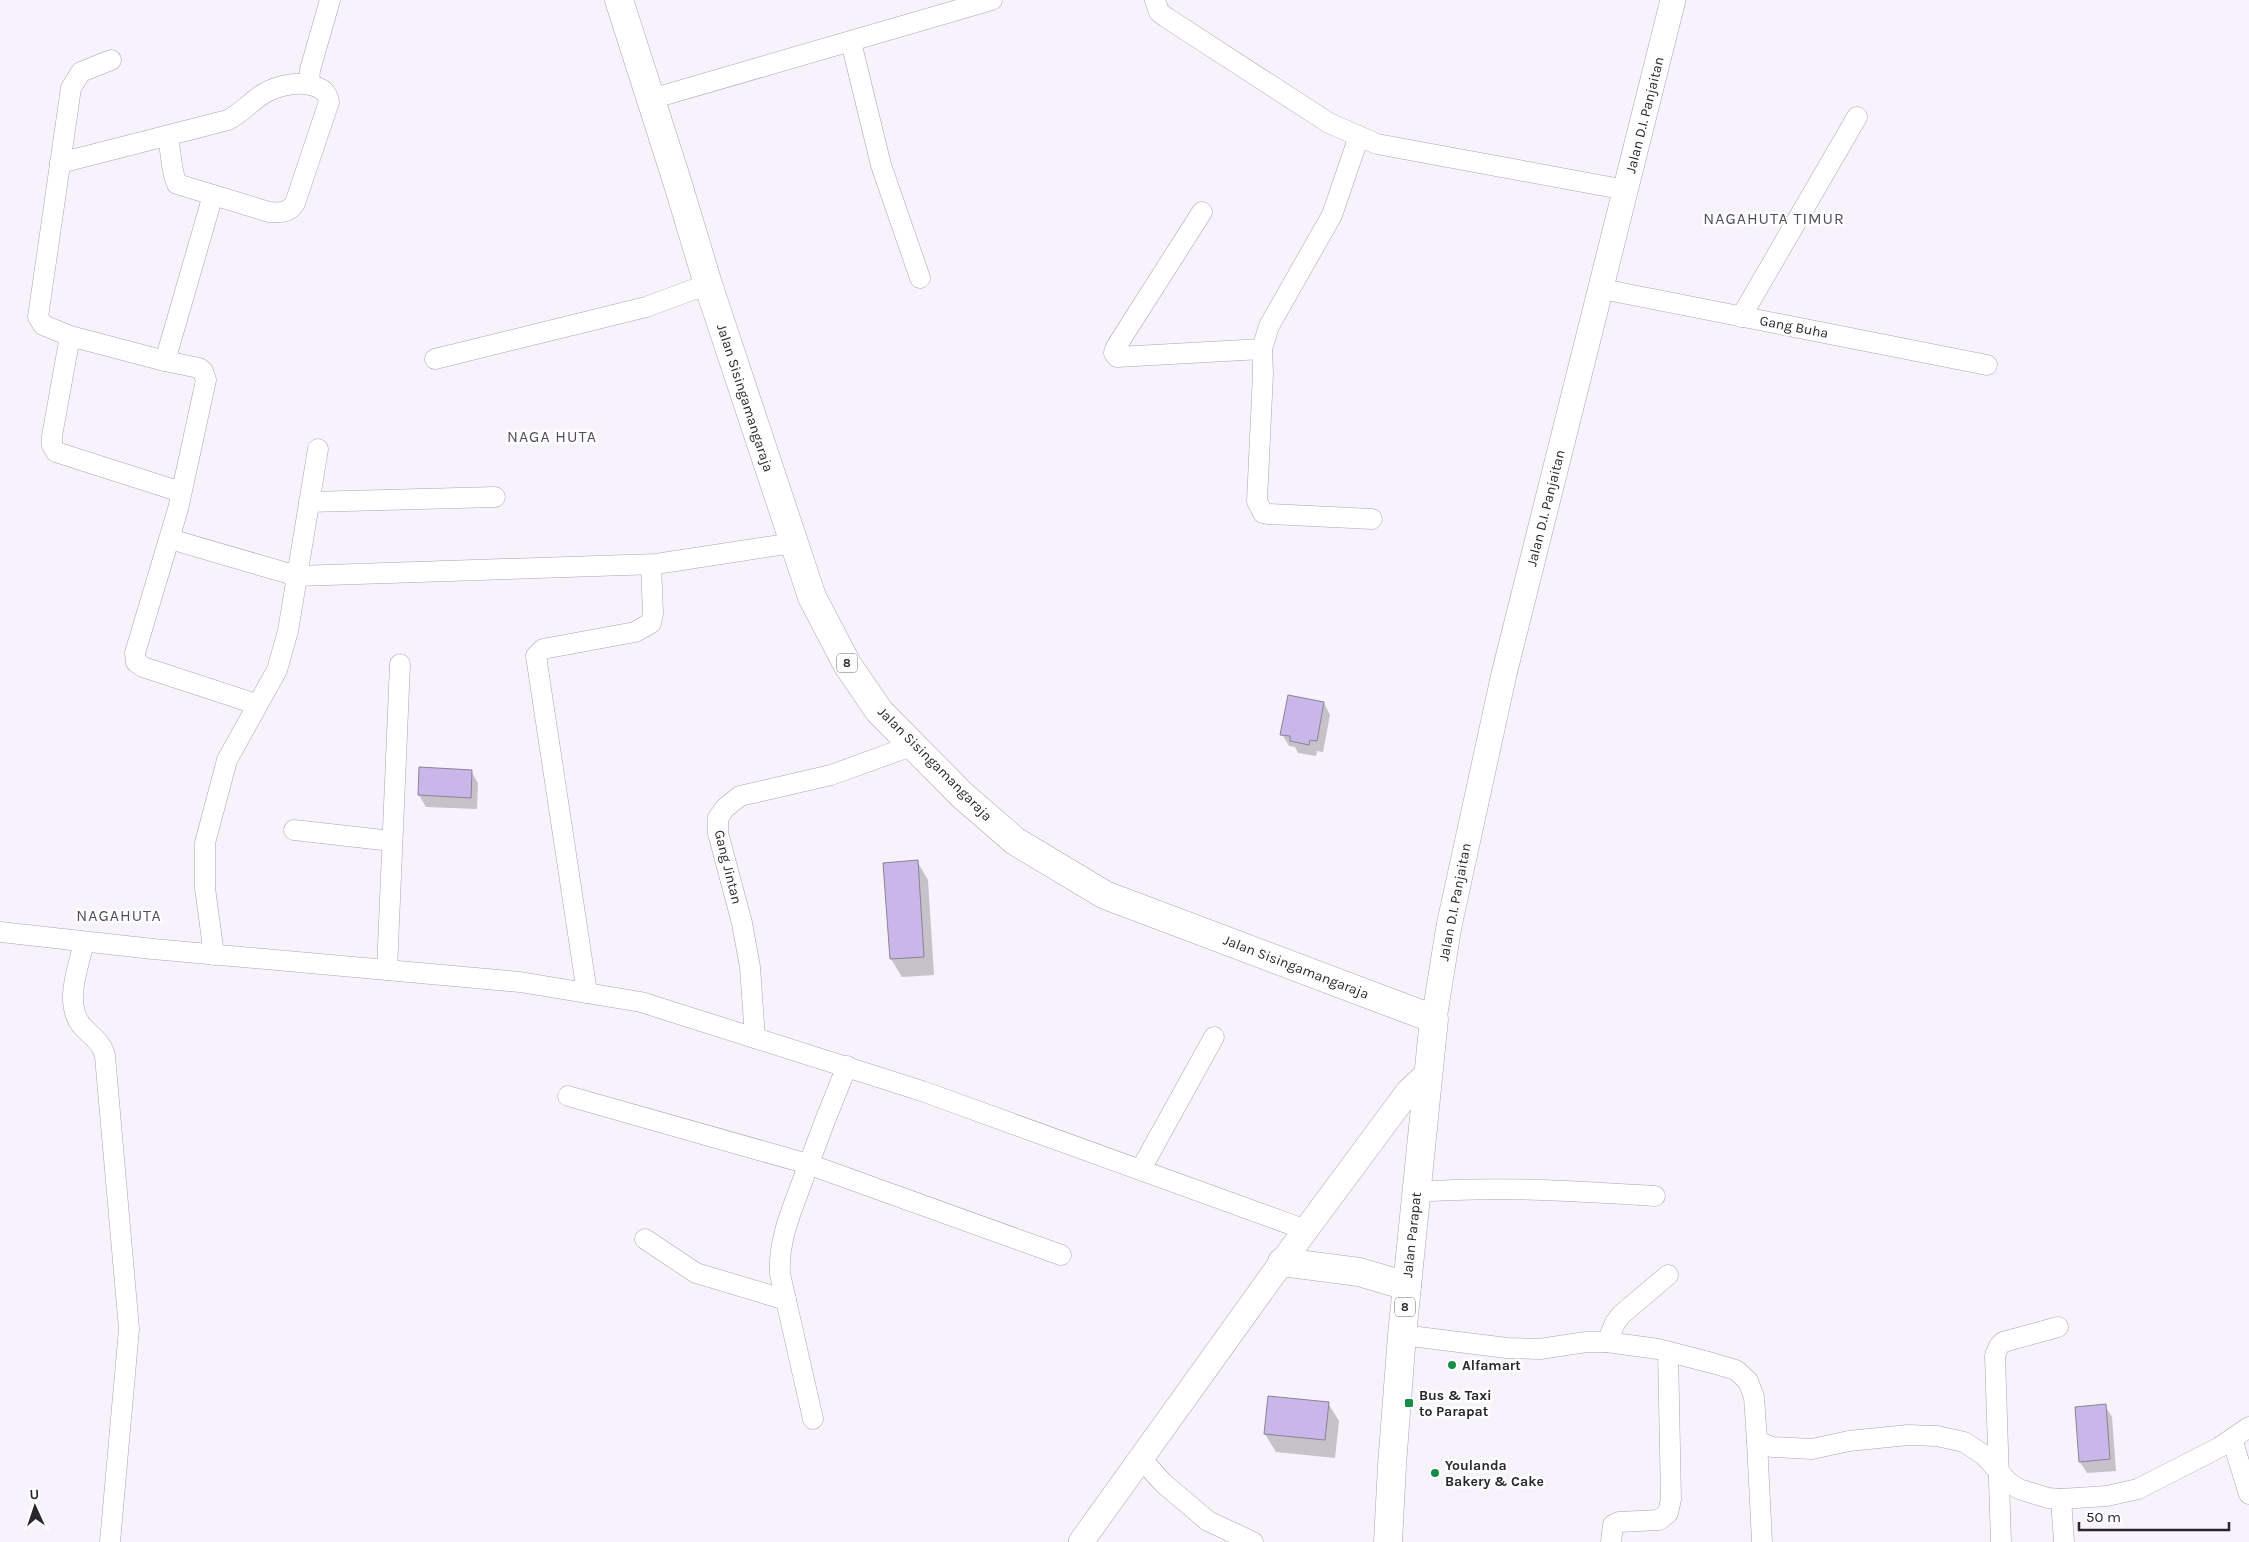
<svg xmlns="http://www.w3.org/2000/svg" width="2249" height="1542" font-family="Karla,sans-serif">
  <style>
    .shadow { fill: #0003 }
    .building { fill: #cab6e9; stroke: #898295 }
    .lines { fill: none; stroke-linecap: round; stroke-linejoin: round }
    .minor-casing { stroke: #aaa3b6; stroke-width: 21 }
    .major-casing { stroke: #aaa3b6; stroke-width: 26 }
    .highway-casing { stroke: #aaa3b6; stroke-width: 29 }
    .minor { stroke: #fff; stroke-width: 20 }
    .major { stroke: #fff; stroke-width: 25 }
    .highway { stroke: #fff; stroke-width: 28 }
    .poi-dot { fill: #148d48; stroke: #fff; stroke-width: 2 }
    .labels { text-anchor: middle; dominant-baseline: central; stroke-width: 5; stroke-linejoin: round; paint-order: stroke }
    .shield { fill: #fff; stroke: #68666b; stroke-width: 1 }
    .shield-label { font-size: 12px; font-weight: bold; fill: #28252c }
    .street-label { font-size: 14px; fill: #28252c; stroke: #fff }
    .poi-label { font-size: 14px; font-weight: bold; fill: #28252c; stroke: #fff; text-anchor: start }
    .quarter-label { font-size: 16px; letter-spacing: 1px; fill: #534c5e; stroke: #fff }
  </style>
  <rect width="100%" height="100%" fill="#f7f3fc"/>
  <g class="shadow">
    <polygon points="1324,703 1330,715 1323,752 1317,751 1316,756 1298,753 1295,747 1289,746 1282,734"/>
    <polygon points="471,771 478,783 477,809 426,807 419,795"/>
    <polygon points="917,861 928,880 934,975 902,977 891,959"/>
    <polygon points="1328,1403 1339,1421 1335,1458 1276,1452 1265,1434"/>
    <polygon points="2105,1406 2112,1417 2116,1471 2087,1473 2080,1462"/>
  </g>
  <g class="building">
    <polygon points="1288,695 1324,702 1317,741 1310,740 1309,745 1290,741 1290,736 1280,735"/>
    <polygon points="419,767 472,770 471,798 418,795"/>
    <polygon points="918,860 924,957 890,959 883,863"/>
    <polygon points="1268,1396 1329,1402 1325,1440 1264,1434"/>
    <polygon points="2106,1404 2110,1459 2079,1462 2075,1407"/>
  </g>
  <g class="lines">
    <defs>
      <g id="minor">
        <polyline points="1155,0 1159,12 1167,18 1329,123 1377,144 1626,190"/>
        <polyline points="851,42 881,165 920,278"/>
        <polyline points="111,60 81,72 71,88 38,317 43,325 70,336 165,361 199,368 203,371 206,380 178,509 135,653 136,662 143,667 256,704"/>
        <polyline points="309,84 310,70 330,0"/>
        <polyline points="651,99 992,0"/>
        <path d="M60,163L228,120C239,114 246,107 256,99C270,87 296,80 314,86C323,89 327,92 329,102L295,203C289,213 280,213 269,212L177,184C170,169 172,151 167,136"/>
        <polyline points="1202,212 1116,347 1114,353 1117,357 1262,349 1269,326 1332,215 1359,136"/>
        <polyline points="1602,289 1987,365"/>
        <polyline points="1741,317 1857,117"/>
        <polyline points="70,336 52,436 52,445 56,452 181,492"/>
        <polyline points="1262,349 1263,374 1257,501 1263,513 1268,514 1372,519"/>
        <polyline points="435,359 646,307 708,284"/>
        <polyline points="165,361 213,195"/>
        <polyline points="309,502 495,497"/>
        <polyline points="170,539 297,576 656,564 793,543"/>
        <polyline points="294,830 392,841"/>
        <polyline points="0,932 153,949 520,982 641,1002 922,1091 1306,1230"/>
        <path d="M84,942C79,966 63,1003 82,1026C91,1036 102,1042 105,1056L129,1329L110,1542"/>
        <polyline points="214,955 205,888 205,843 227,760 277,670 288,631 318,449"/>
        <polyline points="387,970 400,664"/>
        <polyline points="587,993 536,656 543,649 635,632 651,623 653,613 651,565"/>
        <polyline points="755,1038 750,967 742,923 718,833 718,818 725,808 740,796 831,775 914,745"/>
        <polyline points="568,1096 808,1164 1061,1255"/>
        <polyline points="1141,1169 1214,1037"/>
        <path d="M1417,1192C1499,1186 1574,1191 1655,1196"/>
        <polyline points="645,1239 696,1273 786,1300"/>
        <polyline points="1402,1335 1507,1348 1540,1349 1586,1342 1607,1342 1658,1349 1712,1363 1736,1370 1748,1381 1754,1397 1757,1441 1772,1447 1812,1449 1849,1441 1908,1435 1937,1436 1964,1442 1984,1455 2008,1482 2019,1489 2048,1498 2061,1499 2107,1496 2138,1489 2220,1447 2249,1427"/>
        <polyline points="1607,1342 1615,1323 1622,1314 1668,1275"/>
        <path d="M813,1419L780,1274C778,1238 793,1208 805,1174C818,1138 832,1102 847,1066"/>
        <polyline points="2232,1439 2249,1494"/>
        <polyline points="1757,1441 1762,1542"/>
        <polyline points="1141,1458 1163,1483 1208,1521 1253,1542"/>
        <polyline points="2061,1499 2064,1542"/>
        <polyline points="1611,1542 1613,1525 1619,1522 1659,1520 1668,1513 1671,1499 1668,1352"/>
        <polyline points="2001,1542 1995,1356 1999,1346 2003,1342 2058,1327"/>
      </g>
      <g id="major">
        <polyline points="1434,1019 1449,926 1504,674 1673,0"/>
        <polyline points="1081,1542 1282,1262 1408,1092 1428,1073"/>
      </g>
      <g id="highway">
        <polyline points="619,0 677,181 708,284 812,597 847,664 879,711 962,795 1015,841 1105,895 1434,1019 1402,1335 1392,1465 1388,1542"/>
        <polyline points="1282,1262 1359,1272 1407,1286"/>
      </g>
    </defs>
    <use href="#minor" class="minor-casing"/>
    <use href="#major" class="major-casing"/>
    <use href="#highway" class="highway-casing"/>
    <use href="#minor" class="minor"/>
    <use href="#major" class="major"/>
    <use href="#highway" class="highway"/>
  </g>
  <g class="poi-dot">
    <circle cx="1452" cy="1365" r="5"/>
    <rect x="1404" y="1398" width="10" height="10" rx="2.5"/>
    <circle cx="1435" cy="1473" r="5"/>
  </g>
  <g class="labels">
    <g class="shield">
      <rect x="837" y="653.5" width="20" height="19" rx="4"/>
      <rect x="1395" y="1297.5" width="20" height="19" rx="4"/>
    </g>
    <g class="shield-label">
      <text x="847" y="663">8</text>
      <text x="1405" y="1307">8</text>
    </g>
    <g class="street-label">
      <text transform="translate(1645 115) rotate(-76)">Jalan D.I. Panjaitan</text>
      <text transform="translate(1794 327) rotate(11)">Gang Buha</text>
      <text transform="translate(745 398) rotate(72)">Jalan Sisingamangaraja</text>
      <text transform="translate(1546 508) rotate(-76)">Jalan D.I. Panjaitan</text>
      <text transform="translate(935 764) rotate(45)">Jalan Sisingamangaraja</text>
      <text transform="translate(728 867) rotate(76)">Gang Jintan</text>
      <text transform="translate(1455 902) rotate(-79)">Jalan D.I. Panjaitan</text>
      <text transform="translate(1296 967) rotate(21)">Jalan Sisingamangaraja</text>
      <text transform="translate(1412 1235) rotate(-84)">Jalan Parapat</text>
    </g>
    <g class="poi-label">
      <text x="1462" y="1365">Alfamart</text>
      <text x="1419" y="1395">Bus &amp; Taxi<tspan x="1419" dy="16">to Parapat</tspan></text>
      <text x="1445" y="1465">Youlanda<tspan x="1445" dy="16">Bakery &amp; Cake</tspan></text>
    </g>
    <g class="quarter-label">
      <text x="1774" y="218">NAGAHUTA TIMUR</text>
      <text x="552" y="436">NAGA HUTA</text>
      <text x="119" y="915">NAGAHUTA</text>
    </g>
  </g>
  <g transform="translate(35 1507) rotate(357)" stroke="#ffffff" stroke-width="4" paint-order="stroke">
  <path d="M0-4L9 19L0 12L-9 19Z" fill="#28252c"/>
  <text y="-8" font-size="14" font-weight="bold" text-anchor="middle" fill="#28252c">U</text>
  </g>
  <path d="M2079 1522v8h150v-8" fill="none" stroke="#28252c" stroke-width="2.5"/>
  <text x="2086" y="1522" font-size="15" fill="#28252c" stroke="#ffffff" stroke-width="4" paint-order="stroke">50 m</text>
</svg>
